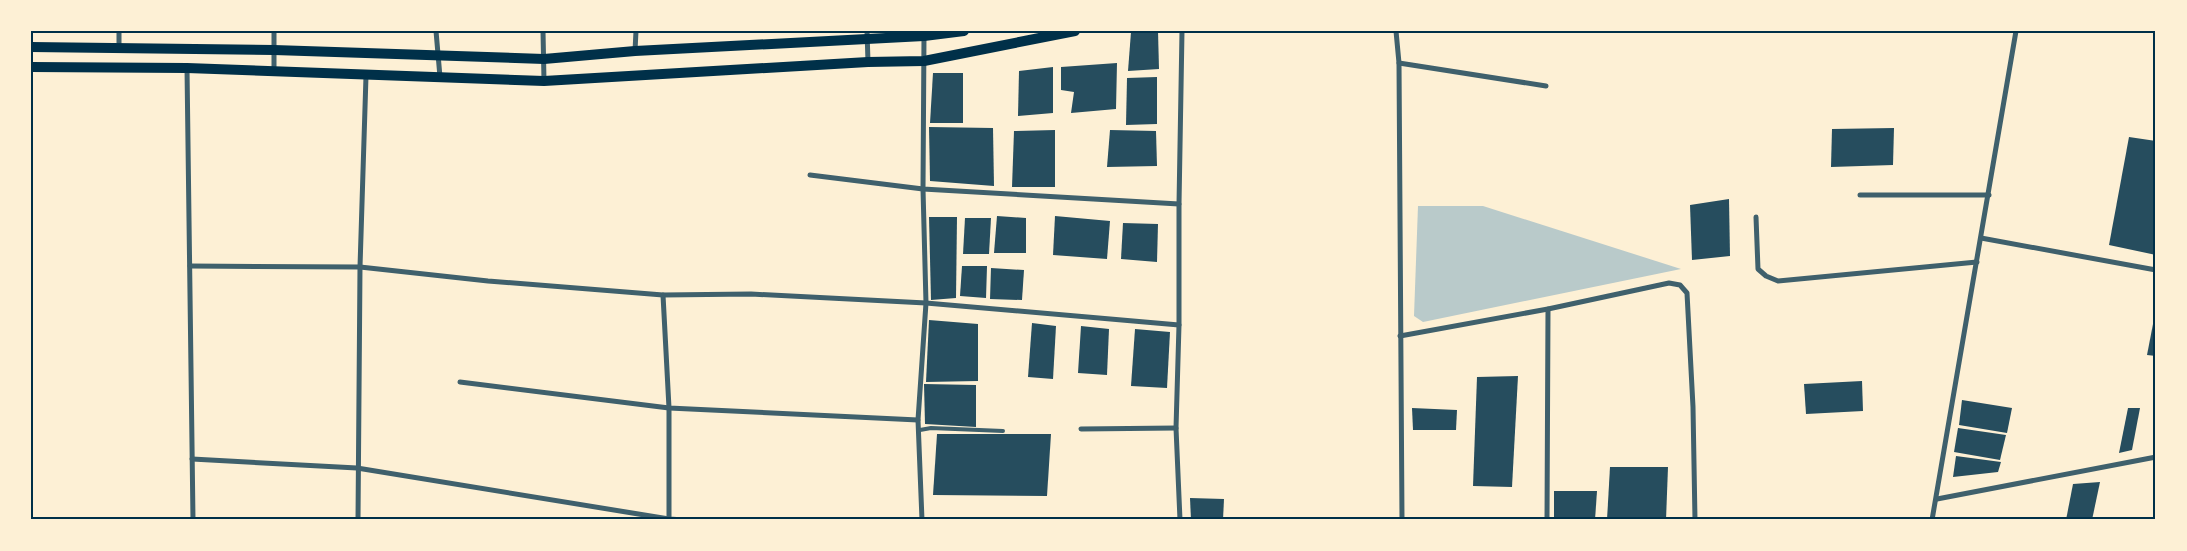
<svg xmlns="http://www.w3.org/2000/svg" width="2187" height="551" font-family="Raleway,sans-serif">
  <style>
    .green { fill: #b9caca }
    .building { fill: #264d5e }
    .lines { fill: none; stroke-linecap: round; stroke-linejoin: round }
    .service { stroke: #3f606c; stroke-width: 4 }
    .minor { stroke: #3f606c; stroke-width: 5 }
    .secondary { stroke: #003049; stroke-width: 10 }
    .neatline { fill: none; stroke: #003049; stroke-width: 2 }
  </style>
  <rect width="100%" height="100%" fill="#fdf0d5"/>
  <polygon class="green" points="1418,206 1483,206 1681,269 1423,322 1414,316"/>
  <g class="building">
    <polygon points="1158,31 1159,69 1128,71 1131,32"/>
    <polygon points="1117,63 1116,109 1071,113 1074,92 1061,90 1061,67"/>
    <polygon points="1053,67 1053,113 1018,116 1019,71"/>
    <polygon points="933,73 963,73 963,123 930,123"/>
    <polygon points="1157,77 1157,124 1126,125 1127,78"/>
    <polygon points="929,127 993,128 994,186 930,181"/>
    <polygon points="1894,128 1893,165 1831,167 1832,129"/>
    <polygon points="1055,130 1055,187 1012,187 1014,131"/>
    <polygon points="1110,130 1156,131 1157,166 1107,167"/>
    <polygon points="2129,137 2156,141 2156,255 2109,245"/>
    <polygon points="1729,199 1730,256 1692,260 1690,205"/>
    <polygon points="997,216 1026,218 1026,253 994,253"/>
    <polygon points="1055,216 1110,221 1107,259 1053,255"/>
    <polygon points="929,217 957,217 956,298 931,300"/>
    <polygon points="965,218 991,218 989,254 963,254"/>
    <polygon points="1123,223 1158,224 1157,262 1121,259"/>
    <polygon points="962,266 987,266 986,298 960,296"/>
    <polygon points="991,268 1024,270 1022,300 990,299"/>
    <polygon points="929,320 978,324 978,381 926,382"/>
    <polygon points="2156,321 2156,356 2147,355 2153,324"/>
    <polygon points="1032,323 1056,326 1053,379 1028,377"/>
    <polygon points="1081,326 1109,329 1107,375 1078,373"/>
    <polygon points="1135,329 1170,332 1167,388 1131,386"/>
    <polygon points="1518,376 1512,487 1473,486 1477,377"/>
    <polygon points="1862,381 1863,411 1806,414 1804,384"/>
    <polygon points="924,384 976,385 976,427 925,424"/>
    <polygon points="1962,400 2012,408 2007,433 1959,425"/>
    <polygon points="1412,408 1457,410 1456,430 1413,430"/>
    <polygon points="2128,408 2140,408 2132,450 2119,453"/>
    <polygon points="1958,428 2006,435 2000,460 1954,452"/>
    <polygon points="937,434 1051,434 1047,496 933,495"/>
    <polygon points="1956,456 2001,462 1998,472 1953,477"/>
    <polygon points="1610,467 1668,467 1666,520 1607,520"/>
    <polygon points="2100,482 2092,520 2066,520 2073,484"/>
    <polygon points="1554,491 1597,491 1595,520 1554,520"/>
    <polygon points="1190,498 1224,499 1223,520 1191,520"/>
  </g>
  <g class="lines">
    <polyline class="service" points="920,430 931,428 1003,431"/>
    <g class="minor">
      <polyline points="274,31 274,72"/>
      <polyline points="436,31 440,77"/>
      <polyline points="543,31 544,81"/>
      <polyline points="867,31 868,62"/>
      <polyline points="1396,31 1399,63 1402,520"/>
      <polyline points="119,47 119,31"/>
      <polyline points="635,51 636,31"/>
      <polyline points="1399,63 1546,86"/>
      <polyline points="187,68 193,520"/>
      <polyline points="810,175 923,189 1179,204"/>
      <polyline points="1860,195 1989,195"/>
      <polyline points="1756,217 1758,269 1766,276 1778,281 1977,262"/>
      <polyline points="1981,238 2156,270"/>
      <polyline points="190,266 360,267 488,281 663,295 751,294 926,303 1179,325"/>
      <polyline points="663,295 669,408 669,520"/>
      <polyline points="1400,336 1548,309 1669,283 1680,285 1687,293 1693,407 1695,520"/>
      <polyline points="460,382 669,408 918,420"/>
      <polyline points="1081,429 1176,428"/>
      <polyline points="192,459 357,468 669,519 684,520"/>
      <polyline points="1937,499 2156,457"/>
      <polyline points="358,520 360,267 366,76"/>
      <polyline points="922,520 918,420 926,303 923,189 924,36"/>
      <polyline points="1180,520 1176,428 1179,325 1179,204 1182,31"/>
      <polyline points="1547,520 1548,309"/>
      <polyline points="1932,520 2016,31"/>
    </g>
    <g class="secondary">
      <polyline points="31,47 274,50 544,59 635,51 924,36 964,31"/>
      <polyline points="31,67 187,68 544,81 868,62 924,61 1075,31"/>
    </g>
  </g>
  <rect width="2187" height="551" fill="none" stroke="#fdf0d5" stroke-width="65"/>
  <rect x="32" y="32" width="2122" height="486" class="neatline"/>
</svg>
